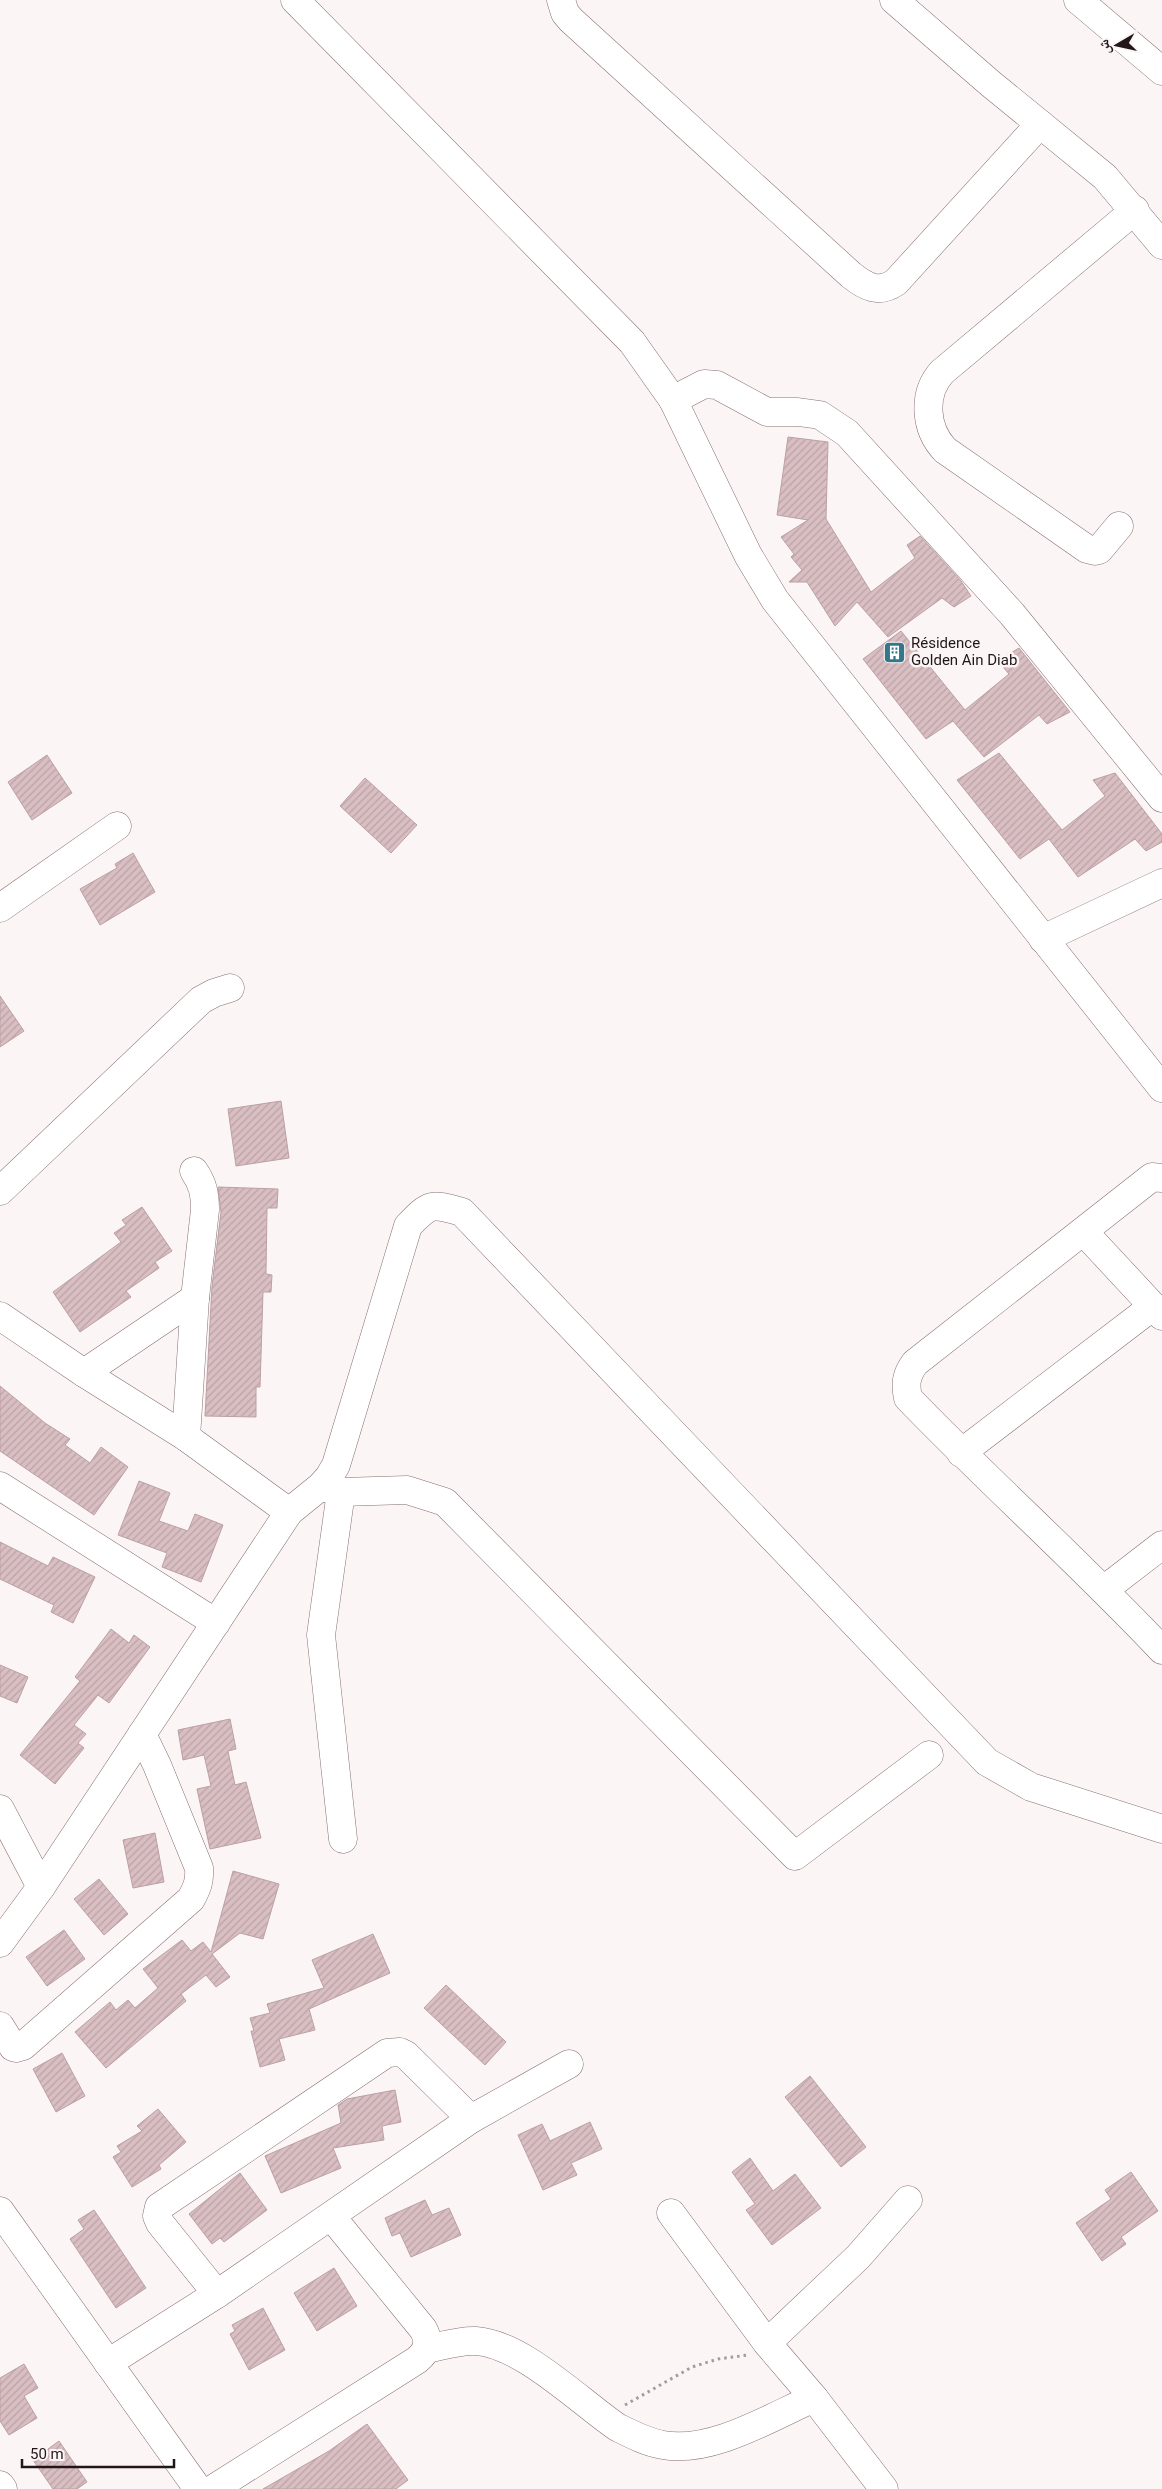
<svg xmlns="http://www.w3.org/2000/svg" width="1162" height="2489" font-family="Roboto,'Noto Naskh Arabic',sans-serif">
  <style>
    .building { fill: url(#building-hatch); stroke: #bba0a4 }
    .lines { fill: none; stroke-linecap: round; stroke-linejoin: round }
    .minor-casing { stroke: #886f73; stroke-width: 29 }
    .path { stroke: #a39b9c; stroke-width: 3; stroke-dasharray: 2.5 4; stroke-linecap: butt }
    .minor { stroke: #fff; stroke-width: 28 }
    .labels { text-anchor: middle; dominant-baseline: central; stroke-width: 5; stroke-linejoin: round; paint-order: stroke }
    .poi-label { font-size: 15px; fill: #211719; stroke: #fbf5f6; text-anchor: start }
  </style>
  <defs>
    <pattern id="building-hatch" width="6" height="6" patternUnits="userSpaceOnUse" patternTransform="scale(1.25)"><rect width="6" height="6" fill="#d9bec2"/><path d="M-1 1l2-2M0 6l6-6M5 7l2-2" fill="none" stroke="#baa3a6"/></pattern>
  </defs>
  <rect width="100%" height="100%" fill="#fbf5f6"/>
  <g class="building">
    <polygon points="788,437 828,442 826,519 871,592 915,558 907,545 920,536 961,581 971,596 954,607 942,598 888,637 857,602 835,626 807,582 789,582 802,570 791,557 794,554 781,537 808,520 777,515"/>
    <polygon points="901,631 965,710 1009,674 998,661 1019,648 1070,712 1047,724 1039,715 984,757 953,721 926,739 863,659"/>
    <polygon points="999,753 1062,830 1105,796 1093,780 1115,773 1162,834 1162,842 1146,851 1135,839 1078,877 1049,839 1020,859 957,780"/>
    <polygon points="47,755 72,793 32,820 8,782"/>
    <polygon points="365,778 417,825 391,853 340,806"/>
    <polygon points="133,853 155,892 100,925 80,889 117,868 115,864"/>
    <polygon points="0,996 24,1031 0,1047"/>
    <polygon points="281,1101 289,1158 236,1166 228,1109"/>
    <polygon points="218,1187 278,1189 277,1208 267,1208 266,1274 272,1275 271,1292 263,1292 260,1387 256,1387 256,1417 205,1416 212,1286 221,1212"/>
    <polygon points="142,1207 172,1251 155,1262 159,1268 126,1291 131,1297 80,1332 53,1292 121,1242 114,1233 126,1225 122,1220"/>
    <polygon points="0,1386 45,1423 70,1439 65,1445 90,1463 101,1447 128,1467 94,1515 0,1451"/>
    <polygon points="139,1481 170,1493 159,1521 188,1531 195,1514 223,1525 201,1582 162,1567 167,1553 118,1535"/>
    <polygon points="0,1542 48,1566 53,1557 95,1577 73,1623 51,1612 54,1605 0,1579"/>
    <polygon points="111,1629 129,1643 134,1635 150,1647 109,1703 98,1695 74,1725 86,1734 78,1743 84,1748 55,1784 20,1755 80,1681 75,1677"/>
    <polygon points="0,1665 28,1677 17,1703 0,1696"/>
    <polygon points="230,1719 236,1749 228,1751 235,1785 246,1782 261,1838 210,1849 197,1789 211,1786 204,1755 183,1760 178,1730"/>
    <polygon points="155,1833 164,1882 133,1888 123,1840"/>
    <polygon points="233,1871 279,1884 263,1939 240,1933 212,1954 230,1977 216,1987 206,1975 181,1994 186,2001 106,2068 75,2032 110,2002 116,2010 128,2000 135,2008 158,1988 143,1969 182,1940 191,1951 203,1942 211,1952"/>
    <polygon points="99,1879 128,1914 104,1935 74,1899"/>
    <polygon points="64,1930 85,1959 47,1986 26,1957"/>
    <polygon points="373,1934 390,1973 309,2009 315,2030 279,2039 285,2060 260,2067 251,2031 254,2031 250,2018 270,2013 267,2004 324,1988 312,1960"/>
    <polygon points="446,1985 506,2042 485,2065 424,2008"/>
    <polygon points="62,2053 85,2096 56,2112 33,2069"/>
    <polygon points="810,2076 866,2147 841,2167 785,2097"/>
    <polygon points="395,2090 401,2122 382,2126 384,2140 333,2148 341,2168 281,2193 265,2156 341,2123 338,2105 347,2099"/>
    <polygon points="158,2109 186,2142 159,2165 161,2169 132,2187 113,2157 121,2152 117,2146 142,2131 137,2126"/>
    <polygon points="590,2122 602,2149 571,2163 577,2175 543,2190 518,2135 542,2124 550,2141"/>
    <polygon points="750,2158 773,2191 795,2174 821,2208 772,2245 746,2210 755,2204 732,2172"/>
    <polygon points="1131,2172 1158,2211 1121,2237 1126,2244 1102,2261 1076,2223 1111,2199 1105,2190"/>
    <polygon points="240,2173 267,2210 224,2242 220,2238 212,2244 189,2214"/>
    <polygon points="425,2200 432,2215 449,2208 461,2235 411,2257 400,2233 392,2236 385,2218"/>
    <polygon points="94,2210 146,2288 116,2308 70,2239 84,2229 78,2220"/>
    <polygon points="334,2268 357,2306 317,2331 294,2293"/>
    <polygon points="263,2308 285,2350 249,2370 230,2334 235,2331 232,2325"/>
    <polygon points="24,2364 38,2388 24,2396 37,2418 9,2435 0,2421 0,2378"/>
    <polygon points="367,2424 408,2480 396,2489 263,2489 329,2451"/>
    <polygon points="59,2441 87,2482 77,2489 53,2489 33,2460"/>
  </g>
  <g class="lines">
    <defs>
      <g id="minor">
        <polyline points="295,0 632,342 673,400 748,555 775,600 1162,1088"/>
        <path d="M561,0L565,13L571,20L851,275C866,287 879,294 896,282L1040,124"/>
        <polyline points="894,0 991,84 1105,177 1162,245"/>
        <polyline points="1078,0 1162,71"/>
        <polyline points="673,400 704,384 717,385 767,412 798,412 820,415 847,433 1012,614 1162,798"/>
        <path d="M1119,526L1099,550L1095,551L1087,549L945,450C925,429 922,394 942,372L1135,210"/>
        <polyline points="0,908 117,826"/>
        <polyline points="1043,939 1162,883"/>
        <path d="M1162,1178L1152,1177L915,1363C906,1375 905,1384 908,1398C991,1484 1080,1563 1162,1650"/>
        <polyline points="0,1191 201,1000 214,993 230,988"/>
        <polyline points="1084,1232 1162,1316"/>
        <polyline points="0,1316 84,1373 186,1437 289,1512"/>
        <polyline points="84,1373 195,1298"/>
        <path d="M186,1437L195,1298L205,1210C205,1194 203,1184 194,1171"/>
        <polyline points="961,1453 1152,1307"/>
        <polyline points="0,1486 216,1623"/>
        <polyline points="322,1487 341,1492 321,1635 343,1839"/>
        <polyline points="341,1492 407,1490 445,1502 795,1856 929,1755"/>
        <polyline points="1105,1589 1162,1545"/>
        <polyline points="0,1809 41,1887"/>
        <path d="M0,1943L41,1887L289,1512L321,1486L329,1477L336,1465L408,1226C430,1203 431,1203 462,1212L987,1762L1031,1787L1162,1829"/>
        <path d="M0,2026L13,2047L16,2048L23,2046L191,1899C197,1888 200,1881 199,1868L157,1765L142,1734"/>
        <polyline points="0,2211 198,2489"/>
        <polyline points="671,2213 767,2343 814,2398 884,2489"/>
        <polyline points="217,2294 160,2223 157,2216 159,2207 387,2053 400,2052 406,2055 471,2119"/>
        <polyline points="767,2343 858,2257 908,2200"/>
        <path d="M427,2349C442,2346 460,2340 476,2341C522,2344 579,2401 617,2427C631,2434 646,2442 663,2445C711,2454 771,2417 814,2398"/>
        <polyline points="108,2363 217,2294 471,2119 569,2064"/>
        <polyline points="0,2485 3,2489"/>
        <path d="M213,2489L417,2360C428,2351 430,2341 423,2329L331,2216"/>
      </g>
    </defs>
    <use href="#minor" class="minor-casing"/>
    <polyline class="path" points="625,2405 692,2367 718,2359 748,2355"/>
    <use href="#minor" class="minor"/>
  </g>
  <defs>
    <symbol id="building-square" viewBox="-11 -11 22 22"><rect x="-9" y="-9" width="18" height="18" rx="4" fill="#357789" stroke="#fbf5f6"/><path d="M-4-6H4V6H1V3H-1V6H-4ZM-2.5-4.3h1.7v1.8h-1.7ZM.8-4.3h1.7v1.8H.8ZM-2.5-1h1.7V.8h-1.7ZM.8-1h1.7V.8H.8Z" fill="#fff"/></symbol>
  </defs>
  <g fill-rule="evenodd">
    <use href="#building-square" x="882" y="640" width="25" height="25"/>
  </g>
  <g class="labels">
    <g class="poi-label">
      <text x="911" y="643">Résidence<tspan x="911" dy="17">Golden Ain Diab</tspan></text>
    </g>
  </g>
  <g transform="translate(1117 45) rotate(261)" stroke="#fbf5f6" stroke-width="4" paint-order="stroke">
  <path d="M0-4L9 19L0 12L-9 19Z" fill="#211719"/>
  <text y="-8" font-size="14" font-weight="bold" text-anchor="middle" fill="#211719">ش</text>
  </g>
  <path d="M22 2459v8h152v-8" fill="none" stroke="#211719" stroke-width="2.5"/>
  <text x="30" y="2459" font-size="15" fill="#211719" stroke="#fbf5f6" stroke-width="4" paint-order="stroke">50 m</text>
</svg>
